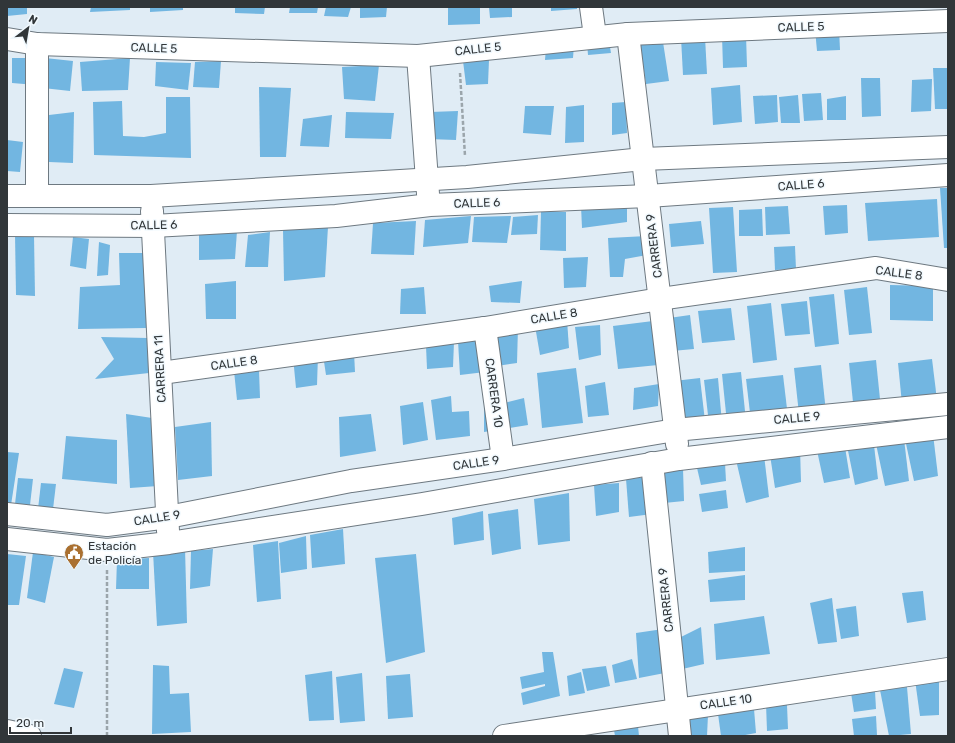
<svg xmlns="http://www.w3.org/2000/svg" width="955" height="743" font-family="Rubik,sans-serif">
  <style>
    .building { fill: #72b6e1 }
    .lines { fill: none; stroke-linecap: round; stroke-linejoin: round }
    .minor-casing { stroke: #6e7981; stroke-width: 24 }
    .path { stroke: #9ba5ab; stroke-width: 2.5; stroke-dasharray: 4 2; stroke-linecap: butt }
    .minor { stroke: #fff; stroke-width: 22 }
    .labels { text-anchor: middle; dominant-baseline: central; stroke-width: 3; stroke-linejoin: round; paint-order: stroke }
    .street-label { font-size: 12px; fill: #313639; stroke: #f1f9fe }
    .poi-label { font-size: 12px; fill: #313639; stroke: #f1f9fe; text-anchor: start }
  </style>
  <rect width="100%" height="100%" fill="#e0ecf5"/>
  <g class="building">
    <polygon points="7,7 27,7 27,14 7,16"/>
    <polygon points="91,7 130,7 130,10 90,12"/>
    <polygon points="150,7 183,7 183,10 150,12"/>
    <polygon points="235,7 265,7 264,14 235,13"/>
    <polygon points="290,7 318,7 317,13 289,13"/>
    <polygon points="326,7 351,7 348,17 324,16"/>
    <polygon points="360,7 387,7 386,17 360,18"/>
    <polygon points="448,7 480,7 480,24 448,25"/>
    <polygon points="489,7 512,7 512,17 490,18"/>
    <polygon points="551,7 577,7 577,9 551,11"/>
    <polygon points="839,28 840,50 817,51 815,29"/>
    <polygon points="722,35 746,35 747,67 723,68"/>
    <polygon points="705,37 707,74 683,75 681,38"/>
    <polygon points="609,41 611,53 588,55 587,43"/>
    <polygon points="663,42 669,81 646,84 640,45"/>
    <polygon points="574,45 573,58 545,60 546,47"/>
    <polygon points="12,58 36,58 36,85 12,83"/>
    <polygon points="45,58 73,61 70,91 43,88"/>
    <polygon points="130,58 128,90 82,91 80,62"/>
    <polygon points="489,60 488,84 466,85 463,61"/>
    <polygon points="221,61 219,88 193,87 195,62"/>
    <polygon points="156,62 191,63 188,90 155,86"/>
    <polygon points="379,65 375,101 344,99 342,67"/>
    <polygon points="933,68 948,68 948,109 935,109"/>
    <polygon points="861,78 880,78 881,116 862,117"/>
    <polygon points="932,79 931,111 911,112 912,80"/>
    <polygon points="740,85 742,122 713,125 711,88"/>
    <polygon points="259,87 291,88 286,157 260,157"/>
    <polygon points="821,93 823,120 804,121 802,94"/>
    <polygon points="777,95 778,122 755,124 753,96"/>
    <polygon points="798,95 800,123 781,123 779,97"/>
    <polygon points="846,96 846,120 827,120 827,99"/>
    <polygon points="166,97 190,97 191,158 94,155 93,102 122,101 123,136 144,137 166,133"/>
    <polygon points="626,102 627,133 612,135 612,103"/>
    <polygon points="584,105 584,142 565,143 566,107"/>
    <polygon points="525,106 554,106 551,135 523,133"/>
    <polygon points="458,111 456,140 428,139 430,112"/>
    <polygon points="74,112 73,163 49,162 49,115"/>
    <polygon points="346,112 394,113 391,139 345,138"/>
    <polygon points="332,115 329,147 300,146 303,119"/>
    <polygon points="7,140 23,142 20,172 7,171"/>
    <polygon points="940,188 948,188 948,248 944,248"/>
    <polygon points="937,199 939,237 868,241 865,203"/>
    <polygon points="627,204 627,222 582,228 581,206"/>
    <polygon points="847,205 848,233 825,235 823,206"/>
    <polygon points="788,206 790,234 766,235 765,207"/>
    <polygon points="733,207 737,272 713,273 709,208"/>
    <polygon points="762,209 763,236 739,236 739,210"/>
    <polygon points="541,211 566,212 566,251 540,250"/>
    <polygon points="538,215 537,234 511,235 513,217"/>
    <polygon points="471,216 468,243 423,247 425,220"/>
    <polygon points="511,216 507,243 472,242 474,217"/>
    <polygon points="416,221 414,255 371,254 373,223"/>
    <polygon points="701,221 704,244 671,247 669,224"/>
    <polygon points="328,227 325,277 284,281 283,230"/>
    <polygon points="237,231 235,259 199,260 199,232"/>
    <polygon points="270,232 268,267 245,267 248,235"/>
    <polygon points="15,234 34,235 35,296 16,295"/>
    <polygon points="647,236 647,255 625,259 623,277 610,277 608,238"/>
    <polygon points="73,237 89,239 86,269 70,266"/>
    <polygon points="99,242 110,245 108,275 97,276"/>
    <polygon points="795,246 796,269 775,270 774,247"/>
    <polygon points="119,253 148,253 146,328 78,329 80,287 120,285"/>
    <polygon points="588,257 586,287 564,288 563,258"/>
    <polygon points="236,281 236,319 206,319 205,284"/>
    <polygon points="522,281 520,303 491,302 489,286"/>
    <polygon points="890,285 933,286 933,321 890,320"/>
    <polygon points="424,287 426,314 400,314 401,289"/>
    <polygon points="867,287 872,333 849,335 844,290"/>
    <polygon points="834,294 839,344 815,347 809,297"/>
    <polygon points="807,301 810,334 785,336 781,304"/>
    <polygon points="771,303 777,360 753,363 747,306"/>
    <polygon points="731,308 735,340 702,343 698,311"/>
    <polygon points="690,315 694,349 672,351 669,318"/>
    <polygon points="567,320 569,348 540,355 535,326"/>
    <polygon points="653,321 658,365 618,369 613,326"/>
    <polygon points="600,325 601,355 579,360 575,327"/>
    <polygon points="518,327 517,363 497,366 493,329"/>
    <polygon points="101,337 148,338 149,373 95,379 114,359"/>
    <polygon points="486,338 485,372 460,375 458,341"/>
    <polygon points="454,342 453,367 427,369 426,346"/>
    <polygon points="354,352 355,372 326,375 323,355"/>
    <polygon points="318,355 317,385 296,388 293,357"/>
    <polygon points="932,359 937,400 902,404 898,363"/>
    <polygon points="876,360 881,409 854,412 849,363"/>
    <polygon points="821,365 826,412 799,414 794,368"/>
    <polygon points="576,368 583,423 542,428 537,373"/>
    <polygon points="259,370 260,398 237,400 234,371"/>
    <polygon points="741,372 746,421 727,423 722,374"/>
    <polygon points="783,375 788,417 751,421 746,379"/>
    <polygon points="700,378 705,421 679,424 674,381"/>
    <polygon points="718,378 722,423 709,424 704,380"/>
    <polygon points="605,382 609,415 588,417 585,386"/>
    <polygon points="659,384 658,406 633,410 634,388"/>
    <polygon points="451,396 452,412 469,411 470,436 436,440 431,400"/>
    <polygon points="524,398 528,425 484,432 484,408"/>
    <polygon points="423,402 428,440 403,445 400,406"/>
    <polygon points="126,414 152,418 158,486 130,488"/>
    <polygon points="371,414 376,451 340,457 339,417"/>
    <polygon points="211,422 212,476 178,480 175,427"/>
    <polygon points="933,434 938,476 914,481 905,439"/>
    <polygon points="66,436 117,440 117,484 62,479"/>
    <polygon points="873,437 878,479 855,485 846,441"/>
    <polygon points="904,439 909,481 885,486 876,444"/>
    <polygon points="844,441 850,478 824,483 816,446"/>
    <polygon points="800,448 801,482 775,488 770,455"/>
    <polygon points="7,452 19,453 11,505 7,504"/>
    <polygon points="764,455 769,497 746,503 736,460"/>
    <polygon points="725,463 726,481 701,485 697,468"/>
    <polygon points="683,469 684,501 664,503 661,471"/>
    <polygon points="651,477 652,514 629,517 626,479"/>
    <polygon points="18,478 33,479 30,505 15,504"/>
    <polygon points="41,483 56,484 53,509 38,509"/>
    <polygon points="619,483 619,512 596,516 594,485"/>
    <polygon points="726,490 728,508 702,512 699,494"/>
    <polygon points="569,493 570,541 538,545 534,499"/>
    <polygon points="518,509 521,549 492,555 488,514"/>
    <polygon points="483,511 484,540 454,545 452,518"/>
    <polygon points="343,529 345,564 312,568 310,535"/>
    <polygon points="306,536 307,569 281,573 279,543"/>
    <polygon points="278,541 281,599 257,602 253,545"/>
    <polygon points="745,547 745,571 709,573 708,552"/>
    <polygon points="185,548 187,623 157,626 153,552"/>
    <polygon points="213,549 210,586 190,589 191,551"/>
    <polygon points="33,552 54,557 45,603 27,598"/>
    <polygon points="7,554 26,556 19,605 7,605"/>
    <polygon points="416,554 425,652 386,663 375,558"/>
    <polygon points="149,558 149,589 116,589 117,560"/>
    <polygon points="745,575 745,600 710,602 708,580"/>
    <polygon points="923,591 926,620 907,623 902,593"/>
    <polygon points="832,598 837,642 818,644 810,603"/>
    <polygon points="856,606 859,636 841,639 836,609"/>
    <polygon points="764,616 770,654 716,660 714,624"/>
    <polygon points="701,627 704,664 678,670 677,639"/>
    <polygon points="663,629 670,672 639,678 636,633"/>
    <polygon points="542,652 553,652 560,696 523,705 521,693 545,686 545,684 522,689 520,677 544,672"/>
    <polygon points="632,659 637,679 615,683 612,665"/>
    <polygon points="153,665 169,666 170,694 189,693 191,732 152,734"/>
    <polygon points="606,666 610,686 587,691 582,669"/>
    <polygon points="64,668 83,672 74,708 54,704"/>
    <polygon points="332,671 334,720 309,721 305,675"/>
    <polygon points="581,672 585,693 569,696 567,676"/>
    <polygon points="362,673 365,721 340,723 336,677"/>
    <polygon points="410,674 413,717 388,719 386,676"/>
    <polygon points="939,677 939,715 920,716 915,680"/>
    <polygon points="907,687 911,734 889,736 880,690"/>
    <polygon points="875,691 876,709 854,712 851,693"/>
    <polygon points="766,704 787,705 788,729 767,731"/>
    <polygon points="754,709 756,733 740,736 721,736 718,714"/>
    <polygon points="708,715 707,736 685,736 684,719"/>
    <polygon points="876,716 877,735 854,736 852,719"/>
    <polygon points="638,726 639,736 615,736 614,730"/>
  </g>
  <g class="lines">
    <defs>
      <g id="minor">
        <polyline points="591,7 595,36"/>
        <polyline points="628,34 677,444"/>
        <polyline points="7,39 37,44 418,56 628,34 948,21"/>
        <polyline points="37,44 37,196"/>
        <polyline points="418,56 428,194"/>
        <polyline points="7,196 151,196 467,177 643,159 948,147"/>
        <polyline points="152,211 168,531"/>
        <polyline points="7,225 153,226 336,216 430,205 648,196 948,175"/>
        <polyline points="485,328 503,459"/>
        <polyline points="161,373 485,328 660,299 876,268 948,280"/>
        <polyline points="652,463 680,736"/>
        <polyline points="7,514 107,525 168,517 351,481 503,459 675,430 948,404"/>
        <polyline points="7,539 107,550 169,543 422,504 679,459 948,427"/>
        <polyline points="7,731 30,736"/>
        <polyline points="504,736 948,669"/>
      </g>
    </defs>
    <use href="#minor" class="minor-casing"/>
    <g class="path">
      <polyline points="460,73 465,156"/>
      <polyline points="107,570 107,736"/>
    </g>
    <use href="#minor" class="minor"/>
  </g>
  <defs>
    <symbol id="civic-pin" viewBox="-11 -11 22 30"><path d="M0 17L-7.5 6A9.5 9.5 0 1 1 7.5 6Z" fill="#aa7030" stroke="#f1f9fe"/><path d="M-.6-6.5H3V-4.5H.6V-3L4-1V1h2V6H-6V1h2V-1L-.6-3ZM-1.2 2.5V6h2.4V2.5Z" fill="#fff"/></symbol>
  </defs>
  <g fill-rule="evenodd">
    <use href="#civic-pin" x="63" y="542" width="22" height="30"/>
  </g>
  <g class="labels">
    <g class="street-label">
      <text transform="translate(801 27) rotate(-2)">CALLE 5</text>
      <text transform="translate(154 48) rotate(2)">CALLE 5</text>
      <text transform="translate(478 49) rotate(-6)">CALLE 5</text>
      <text transform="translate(801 185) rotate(-4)">CALLE 6</text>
      <text transform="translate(477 203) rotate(-2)">CALLE 6</text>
      <text transform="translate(154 225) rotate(-1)">CALLE 6</text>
      <text transform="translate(654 246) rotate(-97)">CARRERA 9</text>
      <text transform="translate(899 273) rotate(7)">CALLE 8</text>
      <text transform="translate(554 316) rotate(-9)">CALLE 8</text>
      <text transform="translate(234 363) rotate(-8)">CALLE 8</text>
      <text transform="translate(160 369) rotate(-93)">CARRERA 11</text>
      <text transform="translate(494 393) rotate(82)">CARRERA 10</text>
      <text transform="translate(797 418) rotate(-5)">CALLE 9</text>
      <text transform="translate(476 463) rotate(-8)">CALLE 9</text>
      <text transform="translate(157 518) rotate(-9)">CALLE 9</text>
      <text transform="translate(666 600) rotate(-96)">CARRERA 9</text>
      <text transform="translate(726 702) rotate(-8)">CALLE 10</text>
    </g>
    <g class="poi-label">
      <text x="88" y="546">Estación<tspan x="88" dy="14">de Policía</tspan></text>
    </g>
  </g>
  <rect width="955" height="743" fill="none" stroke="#313639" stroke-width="16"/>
  <g transform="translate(28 28) rotate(31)" stroke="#f1f9fe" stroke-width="3" paint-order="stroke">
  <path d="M0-3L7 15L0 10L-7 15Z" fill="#313639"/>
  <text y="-6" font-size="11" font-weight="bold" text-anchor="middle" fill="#313639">N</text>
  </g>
  <path d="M10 727v6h61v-6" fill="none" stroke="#313639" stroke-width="2"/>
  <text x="16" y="727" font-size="12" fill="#313639" stroke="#f1f9fe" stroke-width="3" paint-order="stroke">20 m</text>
</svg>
